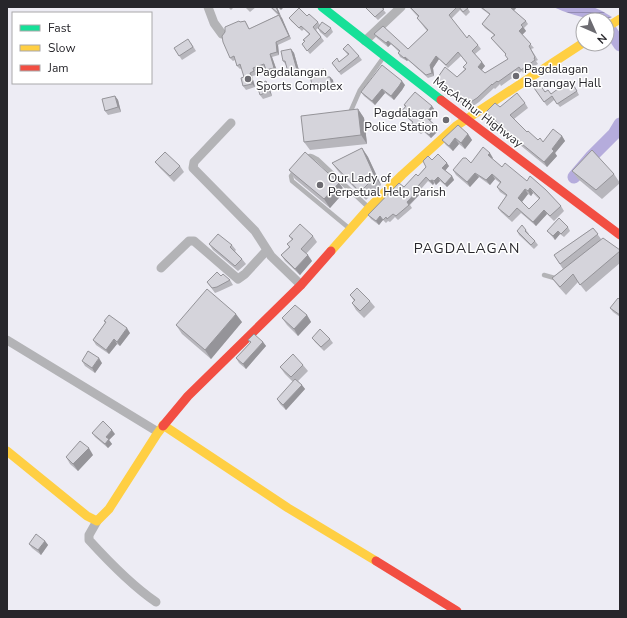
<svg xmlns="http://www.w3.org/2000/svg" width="627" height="618" font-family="'Nunito Sans',sans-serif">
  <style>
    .water { fill: url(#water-rules) }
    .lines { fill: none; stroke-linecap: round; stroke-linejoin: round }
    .river { stroke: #b5acdc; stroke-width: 13 }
    .lane { stroke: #b3b3b6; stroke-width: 4.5 }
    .street { stroke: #b3b3b6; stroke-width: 9 }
    .fast { stroke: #16e098; stroke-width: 9 }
    .slow { stroke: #ffcf43; stroke-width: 9 }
    .jam { stroke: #f24e42; stroke-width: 9 }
    .wall { fill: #b7b6bc; fill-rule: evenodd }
    .shaded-wall { fill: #959499 }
    .building { fill: #d5d4db; stroke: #959499; fill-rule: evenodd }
    .poi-dot { fill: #6c6b71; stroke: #fff; stroke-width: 1.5 }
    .labels { text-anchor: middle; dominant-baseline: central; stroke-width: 3; stroke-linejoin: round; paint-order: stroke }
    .poi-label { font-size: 12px; fill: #27262b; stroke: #fff; text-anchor: start }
    .street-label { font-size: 12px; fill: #27262b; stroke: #fff }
    .quarter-label { font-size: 14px; letter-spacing: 1px; fill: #27262b; stroke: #fff }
  </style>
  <defs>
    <pattern id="water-rules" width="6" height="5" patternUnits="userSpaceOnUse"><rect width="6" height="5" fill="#b5acdc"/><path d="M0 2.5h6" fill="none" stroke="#938cb3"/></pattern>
  </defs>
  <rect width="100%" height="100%" fill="#edecf4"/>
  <path class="water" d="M553,7H593L602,11L612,17C598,25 567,13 553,7Z"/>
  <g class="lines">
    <g class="river">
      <polyline points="607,25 620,45"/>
      <polyline points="574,177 592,156 614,134 620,124"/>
    </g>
    <g class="lane">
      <polyline points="349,115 360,90 383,58"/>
      <path d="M306,158C309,154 313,157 317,159L368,207"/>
      <polyline points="296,170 291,176 292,181 350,229"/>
      <polyline points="544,275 558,279"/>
    </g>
    <g class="street">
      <polyline points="208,7 214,23 222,34"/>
      <polyline points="365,41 401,7"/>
      <polyline points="231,123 194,162 193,168 255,231 271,256 301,285"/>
      <polyline points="161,268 189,241 194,241 238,279 245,274 267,250"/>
      <polyline points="7,340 158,432"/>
      <path d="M97,521L89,535V540C109,562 131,585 156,602"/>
    </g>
    <polyline class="fast" points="322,7 441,100"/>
    <g class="slow">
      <polyline points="607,27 620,19"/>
      <polyline points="331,251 369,208 402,175 456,126 583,43"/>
      <polyline points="163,425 288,508 376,561"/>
      <polyline points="7,451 87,516 97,521 109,509 157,434 163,426"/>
    </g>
    <g class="jam">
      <polyline points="441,100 620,235"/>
      <polyline points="163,426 188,396 301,285 331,251"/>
      <polyline points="376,561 457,611"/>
    </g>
  </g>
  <g class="wall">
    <polygon points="228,7 234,7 231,10"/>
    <polygon points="245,7 256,7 250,12"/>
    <polygon points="270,7 277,7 291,39 278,45 279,55 272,57 277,71 269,74 265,68 255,71 257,75 252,76 255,87 246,90 243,86 244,77 242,68 240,69 237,66 235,60 233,61 230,58 240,22 245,21 247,24 249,29 278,15"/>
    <polygon points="365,7 382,7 381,7 386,13 378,20"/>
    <polygon points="409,7 467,7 470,12 466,16 460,10 451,19 467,38 478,45 481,49 475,54 485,66 481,70 485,73 508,59 506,55 491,38 494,35 485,28 482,24 490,15 482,9 480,7 517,7 514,11 526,21 528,24 524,28 526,31 522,35 534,48 531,49 538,60 536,61 538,64 523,73 522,71 501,86 500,84 495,89 494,88 479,102 469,109 451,95 448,92 449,91 438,83 436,80 457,77 465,69 463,67 467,63 461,56 448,68 439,59 433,68 434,76 428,78 408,60 407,61 400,57 398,53 399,52 391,44 388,47 377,38 374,34 408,49 427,31 417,18 418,17"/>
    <polygon points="307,16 318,22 320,25 331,28 333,32 327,38 320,32 318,28 316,30 324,41 310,54 302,44 305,42 303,40 309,34 304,29 302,31 291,21 289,18"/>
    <polygon points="191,43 196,51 182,60 174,48"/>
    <polygon points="291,49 294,53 300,74 291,76 288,72 286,65 283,61"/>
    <polygon points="343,49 359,56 362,60 341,75 332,63 339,62 348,55"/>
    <polygon points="324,69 327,73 327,77 330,77 333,80 334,88 327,89 325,87 315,89 312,85"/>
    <polygon points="266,81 269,86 272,96 263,99 260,95"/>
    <polygon points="573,83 579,95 560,107 554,100 547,106 532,85 551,94"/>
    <polygon points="405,85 402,90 394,100 385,93 375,105 364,96 361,92"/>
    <polygon points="115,96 118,100 121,112 108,115 105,111"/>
    <polygon points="525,103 528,108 514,119 527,132 538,140 543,142 562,136 565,141 555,153 557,156 547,167 514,140 513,141 503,131 499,126 489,117 486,112 500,107"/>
    <polygon points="404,105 432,106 434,109 430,115 432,118 430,121 437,127 439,130 431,138 424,132 421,134 413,128 411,125 413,123 404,115 401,112 405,107"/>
    <polygon points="358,109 364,118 367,144 310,150 304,142"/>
    <polygon points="468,134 472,140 465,149 459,144 453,151 446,145 442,140"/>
    <polygon points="362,148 368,157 381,185 366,200 338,171 332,163"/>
    <path d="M493,158L492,159L502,167L527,181L561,206L564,211L554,221L547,214L536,226L521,213L512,222L501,212L498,208L506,196L500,192L497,187L500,183L495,179L490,185L479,177L470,187L456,175L453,170L471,163ZM533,193L539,199L529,209L522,202L528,194L531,196Z"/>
    <polygon points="432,160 449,166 445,170 452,176 454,180 447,187 440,181 436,185 434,183 433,185 428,181 421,189 422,192 410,205 412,208 398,220 395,217 390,222 388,221 386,223 383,220 379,225 371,219 368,215 418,176"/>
    <polygon points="155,162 180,166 184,172 174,182 160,168"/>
    <polygon points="289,170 339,183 345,191 330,208 295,179"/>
    <polygon points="572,171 614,174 620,183 602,199 578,179"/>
    <polygon points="568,227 570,231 564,237 560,234 555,240 550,234 547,231"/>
    <polygon points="593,228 601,239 620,250 620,263 586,292 578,282 566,295 558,286 552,278 563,269 554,255"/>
    <polygon points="526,230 529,234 528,234 535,241 538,245 534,249 519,235 517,231"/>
    <polygon points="289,236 313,236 317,242 306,254 312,261 300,275 285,261 281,255 289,247 287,244 292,240"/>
    <polygon points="209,244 232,245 236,250 235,251 242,259 246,264 238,271 213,250"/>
    <polygon points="221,276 230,280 233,285 220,291 215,293 207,282"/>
    <polygon points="350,295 370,301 375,307 364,318 356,310 352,303 354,301"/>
    <polygon points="620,300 620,317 613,312 610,308"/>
    <polygon points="307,315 311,322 298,336 287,325 282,318"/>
    <polygon points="104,321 130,333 120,346 117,344 109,354 96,345 93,340 105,323"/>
    <polygon points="242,322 211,359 182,334 176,325"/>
    <polygon points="312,338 330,339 333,343 324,351 315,342"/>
    <polygon points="248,340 263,342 266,346 246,369 239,363 236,358 250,343"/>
    <polygon points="82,361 102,363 95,373 85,366"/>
    <polygon points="303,365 308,371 298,381 305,389 286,410 280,404 277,399 293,382 285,374 280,367"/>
    <polygon points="92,433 115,434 109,440 112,444 108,448 95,437"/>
    <polygon points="93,455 78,471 70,464 66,457"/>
    <polygon points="45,541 48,545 41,555 32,548 29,544"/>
  </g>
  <g class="shaded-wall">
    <polygon points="276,7 277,7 281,17 279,14"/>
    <polygon points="278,7 284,7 281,10"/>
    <polygon points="511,7 517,7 513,11 511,8"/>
    <polygon points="279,15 282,18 291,39 289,36"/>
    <polygon points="523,27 526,31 522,35 519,31"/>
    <polygon points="388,41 391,44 388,47 386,43"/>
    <polygon points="276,42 278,45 279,55 277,52"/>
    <polygon points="291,49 294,53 300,74 297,70"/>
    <polygon points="270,54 272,57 277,71 274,68"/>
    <polygon points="436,56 439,59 433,68 434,76 432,73 430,65"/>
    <polygon points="405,57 408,60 407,61 404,58"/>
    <polygon points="482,62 485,66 481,71 478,67"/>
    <polygon points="324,69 327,73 328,81 326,77"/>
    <polygon points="250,73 252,76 255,87 252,84"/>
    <polygon points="330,77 333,80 334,88 332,85"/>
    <polygon points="266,81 269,86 272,96 269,91"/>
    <polygon points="402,81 405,85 402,90 394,100 391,96"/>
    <polygon points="382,89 385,93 375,105 372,101"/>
    <polygon points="115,96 118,100 121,112 118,107"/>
    <polygon points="432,106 434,109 429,115 427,112"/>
    <polygon points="358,109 364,118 367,144 361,135"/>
    <polygon points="430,115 432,118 429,122 427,118"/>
    <polygon points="437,127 439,130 431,138 429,135"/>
    <polygon points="468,134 472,140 465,149 461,143"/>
    <polygon points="562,136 565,141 555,153 557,156 547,167 544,162 552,149"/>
    <polygon points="455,138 459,144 453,151 449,146"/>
    <polygon points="362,148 368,157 381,185 375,177"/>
    <polygon points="490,153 493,158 491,160 488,155"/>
    <polygon points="447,163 449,166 445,171 442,168"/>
    <polygon points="475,173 479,177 470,187 467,182"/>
    <polygon points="492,174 495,179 490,185 486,180"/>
    <polygon points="452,176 454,180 447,187 445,184"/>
    <polygon points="438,177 440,181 436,185 434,181"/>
    <polygon points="432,180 434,183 433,185 430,181"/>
    <polygon points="339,183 345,191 330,208 324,199"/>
    <polygon points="420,188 422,192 409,205 407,202"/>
    <polygon points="530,188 533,193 531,196 528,191"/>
    <polygon points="525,189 528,194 521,203 518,198"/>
    <polygon points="544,210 547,214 536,226 533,222"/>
    <polygon points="380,216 383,220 379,225 376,221"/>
    <polygon points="558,231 560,234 555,240 553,236"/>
    <polygon points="308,255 312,261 300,275 295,269"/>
    <polygon points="236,314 242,322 211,359 205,350"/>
    <polygon points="307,315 311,322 298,336 294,329"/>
    <polygon points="127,328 130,333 120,346 117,342"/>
    <polygon points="114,339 117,344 109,354 106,350"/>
    <polygon points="263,342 266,346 246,369 243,364"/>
    <polygon points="99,358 102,363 95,373 92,368"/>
    <polygon points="302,385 305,389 286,410 283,405"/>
    <polygon points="112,430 115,434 109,440 112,444 108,448 105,444 106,437"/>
    <polygon points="89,448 93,455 78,471 73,464"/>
    <polygon points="45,541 48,545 41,555 38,550"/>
  </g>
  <g class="building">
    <polygon points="271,7 276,7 279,14"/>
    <polygon points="365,7 381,7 384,9 375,17"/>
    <polygon points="410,7 457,7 449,15 467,38 469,35 478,45 472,51 482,62 478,67 485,73 508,59 505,55 506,54 491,38 495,35 482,24 490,14 481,7 511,7 511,8 526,21 521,25 523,27 519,31 531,44 529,46 535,57 534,58 535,60 521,70 519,67 498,82 497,81 492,85 492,84 477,98 466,105 448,92 449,90 436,80 445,67 457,77 466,69 463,67 467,63 458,52 446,65 436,56 430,65 432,73 426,75 405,57 404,58 398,53 400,51 388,41 386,43 374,34 383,26 408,49 428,30 417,18 419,16"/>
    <polygon points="459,7 467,7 468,8 463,12"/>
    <polygon points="299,8 307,16 309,14 318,22 313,27 321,37 307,51 302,44 305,41 303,40 310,34 301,26 299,28 289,18"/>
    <polygon points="279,15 289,36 276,42 277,52 270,54 274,68 266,70 264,64 253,68 254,71 250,73 252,84 243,86 241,78 244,77 240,64 237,66 234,56 230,58 223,42 222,36 225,32 225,27 239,21 240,22 245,21 249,29"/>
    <polygon points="322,22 331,28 325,34 318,28"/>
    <polygon points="188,39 193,47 179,56 174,48"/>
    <polygon points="348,44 359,56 339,72 332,63 337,58 339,62 349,54 343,49"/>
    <polygon points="291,49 297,70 288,72 285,61 283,61 281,51"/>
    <polygon points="382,65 402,81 399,86 391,96 382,89 372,101 361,92"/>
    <polygon points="324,69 326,77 330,77 332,85 324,86 324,83 312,85 309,71"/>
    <polygon points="570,80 577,91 557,104 552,96 544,102 532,85 537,81 545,92 548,90 551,94"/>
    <polygon points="266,81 269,91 260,95 257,85"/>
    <polygon points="415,92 432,106 427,112 430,115 427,118 437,127 429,135 422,129 419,130 411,125 413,122 401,112 406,106 404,105 408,100"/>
    <polygon points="517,93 525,103 510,115 527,132 528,131 538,140 540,138 543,142 553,129 562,136 552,149 554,151 544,162 511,135 509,137 499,126 500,125 486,112 495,103 500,107"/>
    <polygon points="115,96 118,107 105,111 102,99"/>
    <polygon points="358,109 361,135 304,142 301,116"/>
    <polygon points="458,125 468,134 461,143 455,138 449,146 442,140"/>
    <path d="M483,147L490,153L488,155L502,167L505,163L527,181L530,176L546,190L561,206L550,216L544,210L533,222L517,208L509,217L498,208L507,195L497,187L501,182L492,174L486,180L475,173L467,182L453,170L463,158H466L471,163ZM530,188L540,198L529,209L518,198L525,189L528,191Z"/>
    <polygon points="362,148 375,177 360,192 332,163"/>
    <polygon points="592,150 614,174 596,190 572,171"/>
    <polygon points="165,152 180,166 170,176 155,162"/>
    <polygon points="305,152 339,183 324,199 289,170"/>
    <polygon points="438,154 447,163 442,168 452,176 445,184 438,177 434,181 432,180 430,181 426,177 418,186 420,188 407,202 409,205 396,216 393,214 387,219 386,217 383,220 380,216 376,221 368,215 399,183 404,187 416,174 418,176 426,167 423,161 428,156 432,160"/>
    <polygon points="559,218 568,227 561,234 558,231 553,236 547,231"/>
    <polygon points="300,224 313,236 301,249 308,255 295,269 281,255 290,247 287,244 293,239 289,236"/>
    <polygon points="522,225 526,230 525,231 535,241 531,245 517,231"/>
    <polygon points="593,228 598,234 560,264 554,255"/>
    <polygon points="218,234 232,245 230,247 242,259 235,266 209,244"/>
    <polygon points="603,238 620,250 620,251 580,285 573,274 560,287 552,278"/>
    <polygon points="217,272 221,276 223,274 230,280 217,287 212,288 207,282"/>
    <polygon points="357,288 370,301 360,311 352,303 355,300 350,295"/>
    <polygon points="207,289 236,314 205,350 176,325"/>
    <polygon points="618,298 620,300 620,315 610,308"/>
    <polygon points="295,305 307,315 294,329 282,318"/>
    <polygon points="109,315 127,328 117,342 114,339 106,350 93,340 106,322 104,321"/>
    <polygon points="320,329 330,339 321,347 312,338"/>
    <polygon points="254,334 263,342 243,364 236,358 251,342 248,340"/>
    <polygon points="88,351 99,358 92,368 82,361"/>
    <polygon points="293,354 303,365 291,377 280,367"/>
    <polygon points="295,379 302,385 283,405 277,399"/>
    <polygon points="103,421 112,430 106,437 109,439 105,444 92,433"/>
    <polygon points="80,441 89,448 73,464 66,457"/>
    <polygon points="36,534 45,541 38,550 29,544"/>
  </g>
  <g class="poi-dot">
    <circle cx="516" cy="76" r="4"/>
    <circle cx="248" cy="79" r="4"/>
    <circle cx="446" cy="120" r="4"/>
    <circle cx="320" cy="185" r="4"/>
  </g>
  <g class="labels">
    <g class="poi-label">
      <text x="524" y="69">Pagdalagan<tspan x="524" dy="14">Barangay Hall</tspan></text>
      <text x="256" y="72">Pagdalangan<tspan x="256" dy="14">Sports Complex</tspan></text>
      <text x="438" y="113" text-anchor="end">Pagdalagan<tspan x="438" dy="14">Police Station</tspan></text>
      <text x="328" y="178">Our Lady of<tspan x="328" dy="14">Perpetual Help Parish</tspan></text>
    </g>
    <g class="street-label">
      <text transform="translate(478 112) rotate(37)">MacArthur Highway</text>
    </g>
    <g class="quarter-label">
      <text x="467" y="248">PAGDALAGAN</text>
    </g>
  </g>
  <rect width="627" height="618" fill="none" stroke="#27262b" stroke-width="16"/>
  <rect x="12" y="12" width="140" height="72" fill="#ffffff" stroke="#a9a8aa"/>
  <rect x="20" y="25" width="20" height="6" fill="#16e098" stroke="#a9a8aa"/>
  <text x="48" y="32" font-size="12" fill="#27262b">Fast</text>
  <rect x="20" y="45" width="20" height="6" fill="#ffcf43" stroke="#a9a8aa"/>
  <text x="48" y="52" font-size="12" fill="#27262b">Slow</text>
  <rect x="20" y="65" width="20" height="6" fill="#f24e42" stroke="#a9a8aa"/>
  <text x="48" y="72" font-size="12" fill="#27262b">Jam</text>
  <g transform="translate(595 32) rotate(135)"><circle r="19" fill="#ffffff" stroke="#a9a8aa"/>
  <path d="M0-3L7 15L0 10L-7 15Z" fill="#6c6b71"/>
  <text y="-6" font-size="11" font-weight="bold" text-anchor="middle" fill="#27262b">N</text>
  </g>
</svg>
